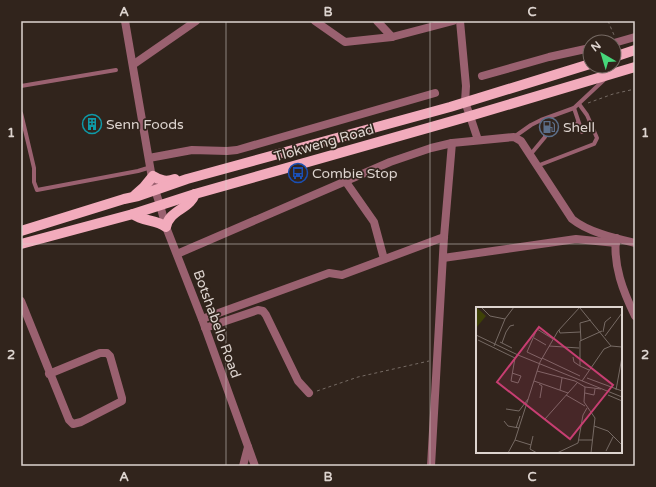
<svg xmlns="http://www.w3.org/2000/svg" width="656" height="487" font-family="'Varela Round',sans-serif">
  <style>
    .lines { fill: none; stroke-linecap: round; stroke-linejoin: round }
    .path { stroke: #766b64; stroke-width: 1; stroke-dasharray: 3 3; stroke-linecap: butt }
    .service { stroke: #9a6170; stroke-width: 4 }
    .minor { stroke: #9a6170; stroke-width: 8 }
    .tertiary { stroke: #9a6170; stroke-width: 8 }
    .primary { stroke: #f2abbc; stroke-width: 10 }
    .grid { fill: none; stroke: #ddd4cf; stroke-width: 1; stroke-opacity: 0.55 }
    .labels { text-anchor: middle; dominant-baseline: central; stroke-width: 3.5; stroke-linejoin: round; paint-order: stroke }
    .poi-label { font-size: 14px; fill: #ddd4cf; stroke: #31241c; text-anchor: start }
    .street-label { font-size: 14px; fill: #ddd4cf; stroke: #31241c }
    .inset-road { fill: none; stroke: #766a64; stroke-width: 1 }
    .view { fill: #c73e72; fill-opacity: 0.15; stroke: #c73e72; stroke-width: 2 }
    .inset-edge { fill: none; stroke: #ddd4cf; stroke-width: 2 }
    .neatline { fill: none; stroke: #ddd4cf; stroke-width: 1.5 }
    .grid-label { font-size: 13px; text-anchor: middle; font-weight: bold; fill: #ddd4cf }
  </style>
  <rect width="100%" height="100%" fill="#31241c"/>
  <g class="lines">
    <g class="path">
      <polyline points="608,21 614,35"/>
      <polyline points="588,103 613,94 635,89"/>
      <polyline points="317,391 358,377 429,361"/>
    </g>
    <g class="service">
      <polyline points="21,86 116,70"/>
      <polyline points="574,108 582,132"/>
      <polyline points="21,113 34,168 34,182 37,190 138,171 151,167"/>
      <polyline points="565,128 578,123"/>
      <polyline points="546,135 553,132"/>
      <polyline points="514,137 531,125 541,120 574,108 606,78"/>
      <polyline points="530,155 545,137 545,132"/>
      <polyline points="537,166 594,144 597,138 587,115 579,104"/>
    </g>
    <g class="minor">
      <polyline points="315,21 345,42 392,37"/>
      <polyline points="377,21 392,37 453,21"/>
      <polyline points="614,43 635,37"/>
      <polyline points="134,64 196,21"/>
      <polyline points="482,76 549,57 590,48"/>
      <polyline points="470,116 478,140"/>
      <polyline points="149,158 192,150 227,151 237,150 435,93"/>
      <polyline points="346,182 374,222 384,259"/>
      <polyline points="160,205 166,227 202,319 255,466"/>
      <path d="M616,238C613,266 623,291 635,316"/>
      <path d="M177,254L390,162L431,148L452,143L514,137L521,141L572,219C588,232 614,238 635,243"/>
      <polyline points="443,258 576,239 616,243"/>
      <polyline points="21,301 69,420 73,424 81,422 122,401 122,398 110,356 107,353 100,353 49,374"/>
      <polyline points="202,319 329,273 342,275 444,237"/>
      <polyline points="205,328 258,310 263,311 266,315 298,381 309,393"/>
      <polyline points="243,466 248,447"/>
      <polyline points="431,466 444,237 452,143"/>
    </g>
    <g class="tertiary">
      <polyline points="125,21 153,184 160,205"/>
      <polyline points="460,21 466,86 465,102 470,116"/>
    </g>
    <g class="primary">
      <polyline points="614,57 635,50"/>
      <path d="M135,195L144,187L153,176C161,181 167,182 175,179"/>
      <path d="M133,214C143,222 156,219 166,227C169,213 181,211 190,202C192,200 194,197 195,194"/>
      <polyline points="21,231 124,199 138,196 187,179 450,107 590,64"/>
      <polyline points="21,244 133,214 195,194 470,116 635,67"/>
    </g>
  </g>
  <path class="grid" d="M226,21V466M430,21V466M21,244H635"/>
  <defs>
    <symbol id="building-ring" viewBox="-11 -11 22 22"><circle r="9.5" fill="#31241c" stroke="#0f9aa8" stroke-width="1.5"/><path d="M-4-6H4V6H1V3H-1V6H-4ZM-2.5-4.3h1.7v1.8h-1.7ZM.8-4.3h1.7v1.8H.8ZM-2.5-1h1.7V.8h-1.7ZM.8-1h1.7V.8H.8Z" fill="#0f9aa8"/></symbol>
    <symbol id="fuel-ring" viewBox="-11 -11 22 22"><circle r="9.5" fill="#31241c" stroke="#5c6f8a" stroke-width="1.5"/><path d="M-5.5-6h7V0h2V4h1.3V-2.5L3-4.5l.8-.8L6-3V5H2.5V1h-1V6h-7ZM-4.2-4.7v3.2H.2V-4.7Z" fill="#5c6f8a"/></symbol>
    <symbol id="bus-ring" viewBox="-11 -11 22 22"><circle r="9.5" fill="#31241c" stroke="#1a4fb4" stroke-width="1.5"/><path d="M-5-6H5V4H4V6H2V4H-2V6H-4V4H-5ZM-3.5-4V0h7V-4ZM-3.5 1.2v1.5H-2V1.2ZM2 1.2v1.5H3.5V1.2Z" fill="#1a4fb4"/></symbol>
  </defs>
  <g fill-rule="evenodd">
    <use href="#building-ring" x="81" y="113" width="22" height="22"/>
    <use href="#fuel-ring" x="538" y="116" width="22" height="22"/>
    <use href="#bus-ring" x="287" y="162" width="22" height="22"/>
  </g>
  <g class="labels">
    <g class="poi-label">
      <text x="106" y="124">Senn Foods</text>
      <text x="563" y="127">Shell</text>
      <text x="312" y="173">Combie Stop</text>
    </g>
    <g class="street-label">
      <text transform="translate(324 143) rotate(-16)">Tlokweng Road</text>
      <text transform="translate(217 324) rotate(70)">Botshabelo Road</text>
    </g>
  </g>
  <g transform="translate(476 307)">
    <rect width="146" height="146" fill="#31241c"/>
    <path d="M0,0L10,9L0,21Z" fill="#3e4107"/>
    <path class="inset-road" d="M5,0L14,9L29,12M104,1L135,39M83,23L84,26L104,25M127,25L129,15L135,10M0,28L42,48L146,90M129,29L146,6M58,31L70,38M2,33L39,51L35,74L42,76L45,69L36,66M105,34L104,16L115,13M24,35L36,41M26,36L30,25L34,19L38,18M18,39L29,12L38,0M73,39L103,41M97,50L98,55L104,59M66,51L104,69M66,52L51,45L61,22L77,32M113,63L104,59V34L126,24M61,64L99,74L109,80L108,95L119,111L115,146M111,71L146,84M58,74L92,86M106,74L128,42L135,39L146,40M63,77L66,79L64,91M109,80L125,82M84,83L86,71M140,83L146,50M109,86L118,88L119,82M90,88L109,99M132,88L146,94M30,102L43,104L52,92M69,112L101,76M28,114L32,119L43,121M118,119L132,124L146,138M40,121L44,109M57,129L54,142L61,146M39,133L55,138M103,133H116M130,144L137,130M32,146L39,133L64,55L82,24L104,0M81,146L102,136L107,108L111,101"/>
    <path class="view" d="M63,20L137,78L94,132L21,75Z"/>
    <rect width="146" height="146" class="inset-edge"/>
  </g>
  <rect width="656" height="487" fill="none" stroke="#31241c" stroke-width="44"/>
  <g transform="translate(602 54) rotate(322)"><circle r="19" fill="#31241c" stroke="#766a64"/>
  <path d="M0-3L7 15L0 10L-7 15Z" fill="#46d77a"/>
  <text y="-6" font-size="11" font-weight="bold" text-anchor="middle" fill="#ddd4cf">N</text>
  </g>
  <rect x="22" y="22" width="612" height="443" class="neatline"/>
  <g class="grid-label">
    <text x="124" y="16">A</text>
    <text x="328" y="16">B</text>
    <text x="532" y="16">C</text>
    <text x="11" y="137">1</text>
    <text x="645" y="137">1</text>
    <text x="11" y="359">2</text>
    <text x="645" y="359">2</text>
    <text x="124" y="481">A</text>
    <text x="328" y="481">B</text>
    <text x="532" y="481">C</text>
  </g>
</svg>
